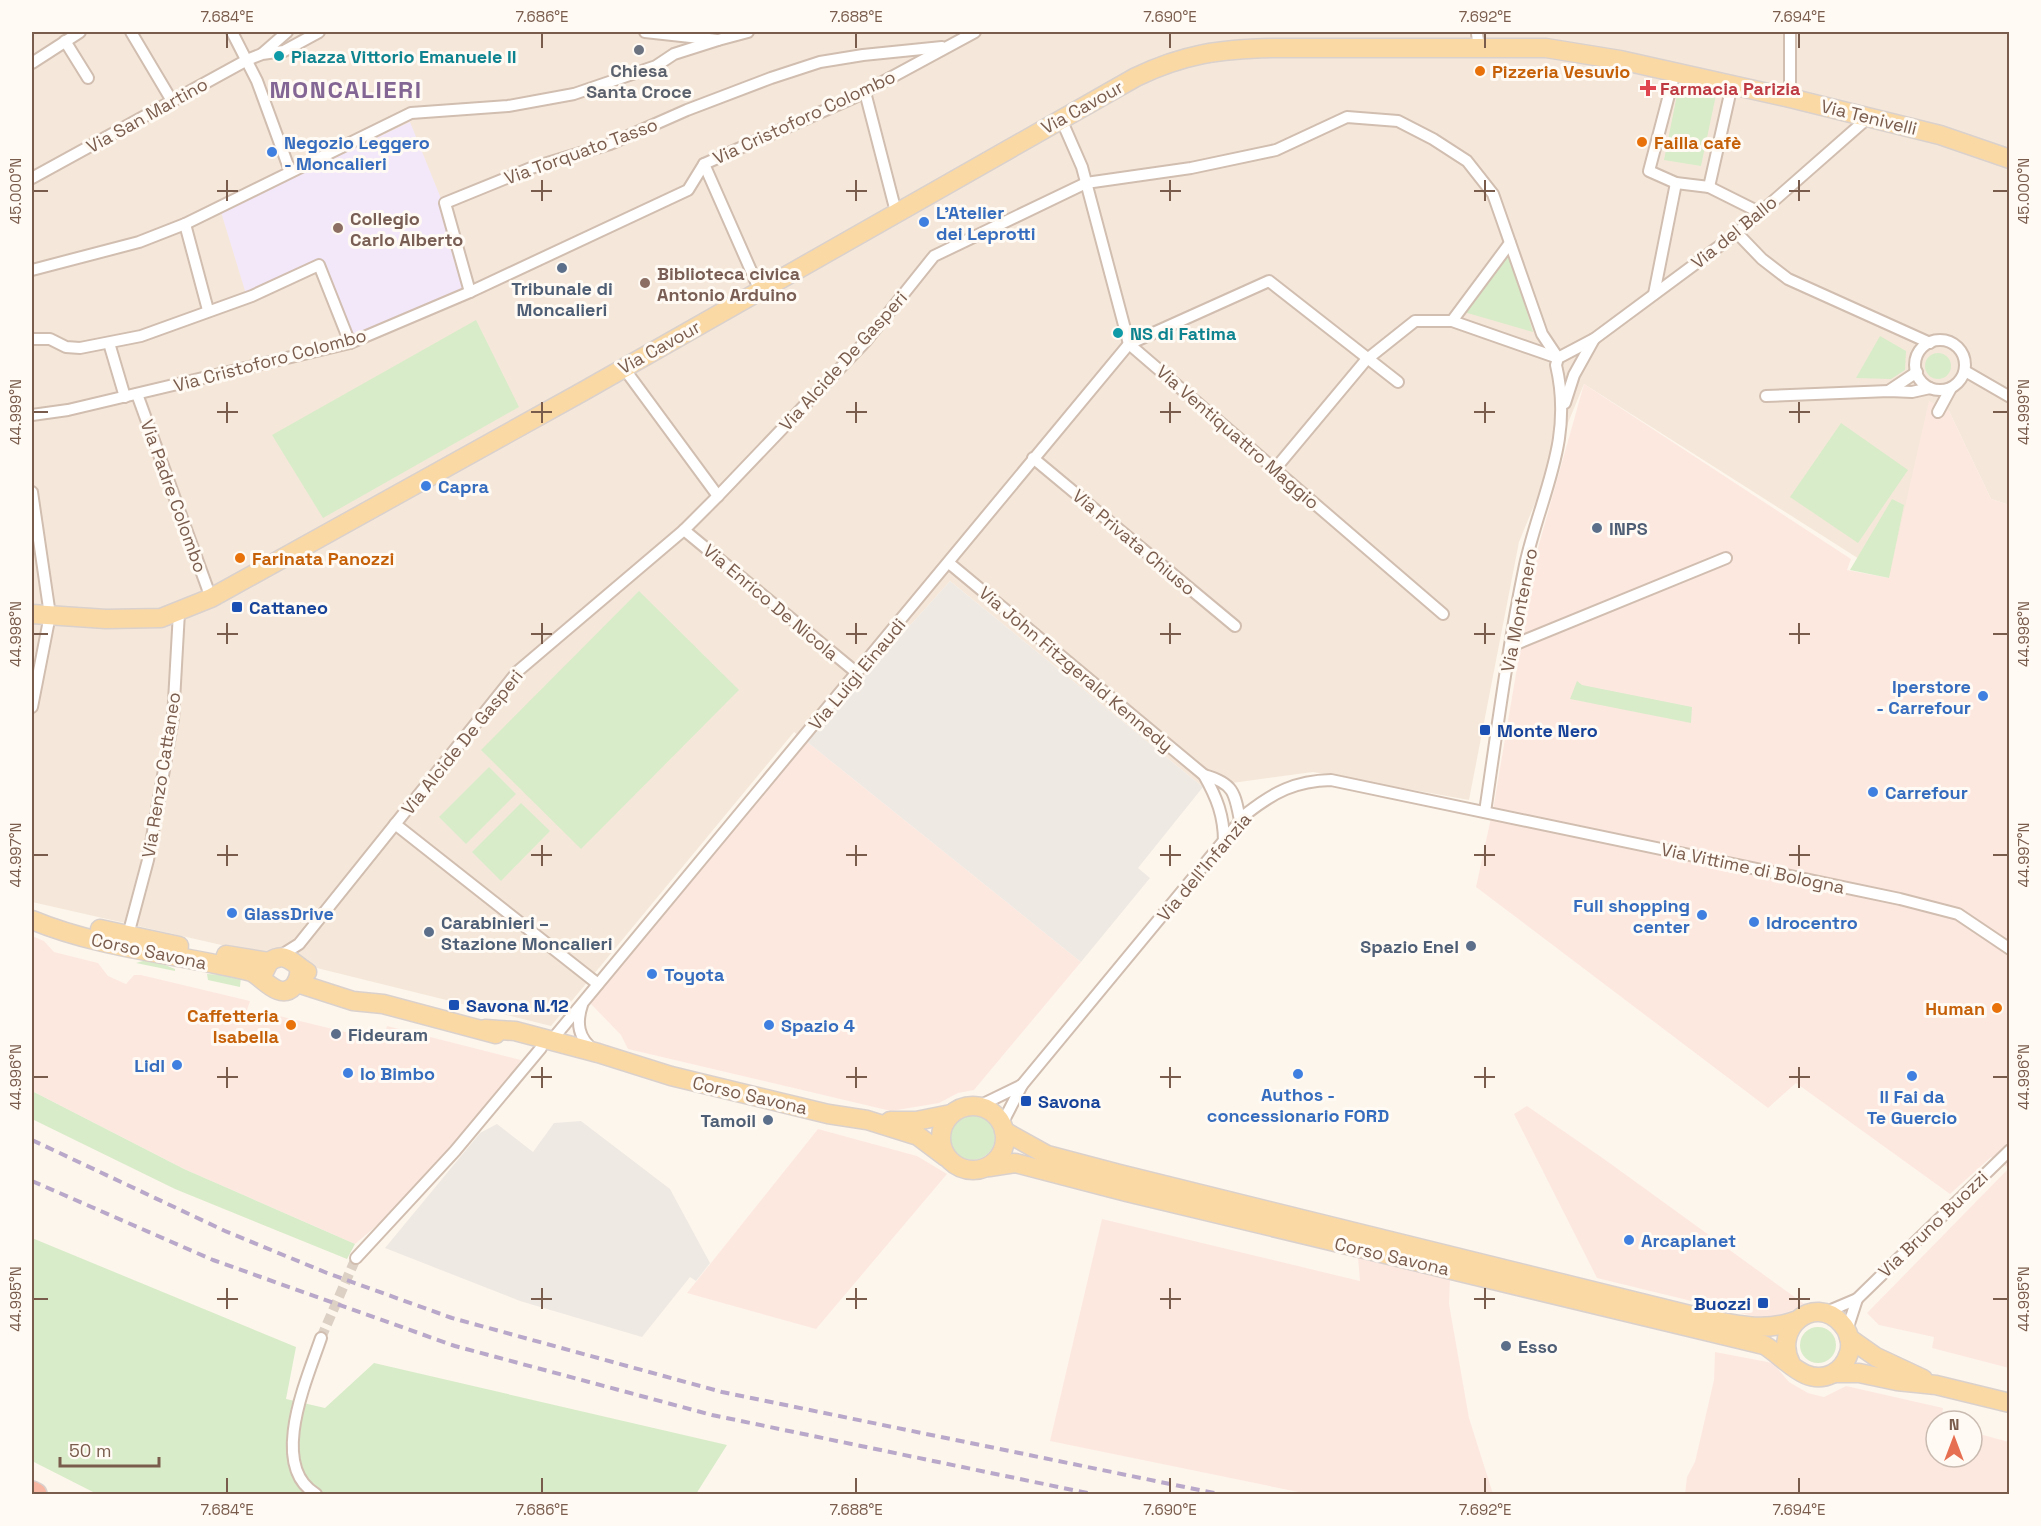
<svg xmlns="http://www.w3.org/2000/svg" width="2041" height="1526" font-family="'Space Grotesk',sans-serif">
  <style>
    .residential { fill: #f5e8da }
    .commercial { fill: #fde8e0 }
    .industrial { fill: #efe9e4 }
    .education { fill: #f3e8fa }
    .green { fill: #d8ecc9 }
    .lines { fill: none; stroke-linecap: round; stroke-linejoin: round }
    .minor-tunnel { stroke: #dcd0c4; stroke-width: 10; stroke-dasharray: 10 5; stroke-linecap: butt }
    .minor-casing { stroke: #d1beb0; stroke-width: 14 }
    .primary-casing { stroke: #dad1cd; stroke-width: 21 }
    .motorway-casing { stroke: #dad1cd; stroke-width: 24 }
    .minor { stroke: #fff; stroke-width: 10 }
    .primary { stroke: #fbd9a5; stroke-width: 18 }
    .motorway { stroke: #f7b7a3; stroke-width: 21 }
    .rail { stroke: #b9a8c9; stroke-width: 4; stroke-dasharray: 9 6; stroke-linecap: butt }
    .ticks { fill: none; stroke: #7a5c4d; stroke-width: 2 }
    .worship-dot { fill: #6b7280; stroke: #fffaf3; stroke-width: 2 }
    .culture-dot { fill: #0f9aa8; stroke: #fffaf3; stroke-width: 2 }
    .food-dot { fill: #e8710a; stroke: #fffaf3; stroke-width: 2 }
    .health-dot { fill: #e0444e; stroke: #fffaf3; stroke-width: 2 }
    .shop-dot { fill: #3f7fe0; stroke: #fffaf3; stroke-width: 2 }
    .education-dot { fill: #8d6e63; stroke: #fffaf3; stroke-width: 2 }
    .service-dot { fill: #5c6f8a; stroke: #fffaf3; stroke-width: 2 }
    .transit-dot { fill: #1a4fb4; stroke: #fffaf3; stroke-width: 2 }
    .labels { text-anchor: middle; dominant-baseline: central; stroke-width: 6; stroke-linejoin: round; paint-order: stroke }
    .culture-label { font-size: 18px; font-weight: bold; fill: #0d838f; stroke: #fffaf3; text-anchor: start }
    .worship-label { font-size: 18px; font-weight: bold; fill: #5b616d; stroke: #fffaf3 }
    .food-label { font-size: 18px; font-weight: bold; fill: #c56008; stroke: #fffaf3; text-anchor: start }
    .health-label { font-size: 18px; font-weight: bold; fill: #be3a42; stroke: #fffaf3; text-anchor: start }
    .street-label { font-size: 18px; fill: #7a5c4d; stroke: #fffaf3 }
    .shop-label { font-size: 18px; font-weight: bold; fill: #366cbe; stroke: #fffaf3; text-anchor: start }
    .education-label { font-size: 18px; font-weight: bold; fill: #785e54; stroke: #fffaf3; text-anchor: start }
    .service-label { font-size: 18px; font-weight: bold; fill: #4e5e75; stroke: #fffaf3; text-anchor: start }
    .transit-label { font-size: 18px; font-weight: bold; fill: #164399; stroke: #fffaf3; text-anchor: start }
    .district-label { font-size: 24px; font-weight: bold; letter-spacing: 1.5px; fill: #846695; stroke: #fffaf3 }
    .neatline { fill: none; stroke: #7a5c4d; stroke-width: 2 }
    .ticks-label { font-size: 15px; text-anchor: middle; fill: #7a5c4d }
  </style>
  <rect width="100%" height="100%" fill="#fdf6ec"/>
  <polygon class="residential" points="32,32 2009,32 2009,505 1991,499 1949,411 1889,578 1584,384 1519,542 1469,800 1313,772 1203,787 950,581 806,741 794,732 551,1026 248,951 32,902"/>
  <g class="commercial">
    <polygon points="1584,384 1851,559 1847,570 1889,578 1929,401 1949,411 1991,499 2009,505 2009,1368 1932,1348 1934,1337 1879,1325 1867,1313 2009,1168 1991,1157 1950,1194 1796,1083 1768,1108 1476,887 1494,804 1536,555"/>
    <polygon points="806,741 1081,962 974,1090 958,1093 939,1103 891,1111 628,1049 621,1035 589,1002"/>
    <polygon points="32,936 44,941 54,952 98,963 108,976 126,984 134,975 141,975 250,1001 246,1013 263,1012 382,1041 387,1026 521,1060 511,1074 402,1204 355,1244 184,1169 32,1091"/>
    <polygon points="1527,1106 1604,1159 1807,1306 1765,1319 1597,1278 1514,1114"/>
    <polygon points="818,1129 917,1156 947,1174 816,1329 687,1293"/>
    <polygon points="1102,1219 1360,1281 1358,1257 1450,1279 1449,1304 1469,1418 1493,1494 1308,1494 1050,1441"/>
    <polygon points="1715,1352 1773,1363 1789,1382 1808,1393 1824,1397 1846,1386 1943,1408 1941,1421 1936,1421 1936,1457 1972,1457 1972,1432 2009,1442 2009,1494 1685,1494 1687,1477 1695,1462 1714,1380"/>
  </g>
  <g class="industrial">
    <polygon points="950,581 1203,787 1138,868 1150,878 1081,962 806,741"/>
    <polygon points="581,1121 670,1189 710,1263 696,1281 690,1277 642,1337 520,1301 385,1248 480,1133 497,1124 533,1152 554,1123"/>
  </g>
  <polygon class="education" points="410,122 444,206 466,287 351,338 320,263 246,294 221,212"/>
  <g class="green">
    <polygon points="1679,85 1716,95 1701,166 1664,160"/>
    <polygon points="1509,252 1533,332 1464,312"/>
    <polygon points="476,320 519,407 323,518 272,435"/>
    <polygon points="1880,336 1906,351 1905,370 1891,379 1856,378"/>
    <circle cx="1938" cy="366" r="13"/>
    <polygon points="1841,423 1908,470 1858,543 1790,497"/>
    <polygon points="1892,499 1904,505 1889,578 1850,570"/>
    <polygon points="639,591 739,690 581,849 481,750"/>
    <polygon points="1577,681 1582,685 1692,707 1691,723 1570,699"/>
    <polygon points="489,767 516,794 466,844 439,817"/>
    <polygon points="521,803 550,831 501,881 472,852"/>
    <polygon points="150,959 175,969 175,971 136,963"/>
    <polygon points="207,974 241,976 240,987 208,980"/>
    <polygon points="32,1091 184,1169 355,1244 347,1259 175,1189 32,1119"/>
    <circle cx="972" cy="1137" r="23"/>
    <polygon points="32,1238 296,1347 286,1399 325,1408 374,1363 727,1445 696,1494 97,1494 32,1461"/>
    <circle cx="1818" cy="1345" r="18"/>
  </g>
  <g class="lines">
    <polyline class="minor-tunnel" points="321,1338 356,1258"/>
    <defs>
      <g id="minor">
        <polyline points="131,32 172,101"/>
        <polyline points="232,32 257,81 290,171"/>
        <polyline points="645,32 718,40 748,32"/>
        <polyline points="1477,34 1479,47"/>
        <polyline points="65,41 88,78"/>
        <polyline points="263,53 287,32"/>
        <polyline points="32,63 80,32"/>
        <polyline points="1675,72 1649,171 1676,183 1709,187 1732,85"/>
        <polyline points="865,92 896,212"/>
        <polyline points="1790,98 1790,32"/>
        <polyline points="1061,119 1082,167 1129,344 1443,614"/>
        <polyline points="704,164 760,291"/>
        <polyline points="32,178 247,60 262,54 284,51 319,32"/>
        <polyline points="1709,187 1761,213"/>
        <polyline points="185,224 208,310"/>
        <polyline points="1737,233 1762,259 1788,279 1930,343"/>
        <polyline points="32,270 139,242 185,224 411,113 508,106 574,94 656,66 674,54 718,40"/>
        <polyline points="470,292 445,203 531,168 610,144 687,110 771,78 820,62 863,55 942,47"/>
        <polyline points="1654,294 1676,183"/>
        <polyline points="1452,321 1510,243"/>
        <polyline points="32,339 50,339 66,347 80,348 141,336 252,296 319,265 350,343"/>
        <circle cx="1940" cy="365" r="25"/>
        <polyline points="109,343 125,397"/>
        <polyline points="623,367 718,496"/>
        <polyline points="1965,371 2010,397"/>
        <polyline points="1890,390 1917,372"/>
        <polyline points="137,394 211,598"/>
        <polyline points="1766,396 1889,391 1912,392 1930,388"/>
        <polyline points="1565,403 1574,375 1594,339"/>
        <polyline points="1938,412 1951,388"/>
        <polyline points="32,415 68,410 350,343 470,292 688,190 704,164 855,97 975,32"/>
        <polyline points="1033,458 1235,626"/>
        <polyline points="1275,469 1366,360 1415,321 1452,321 1558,358"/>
        <polyline points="32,492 50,615 32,707"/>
        <polyline points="684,530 857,673"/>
        <path d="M949,563L1204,775C1217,798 1224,816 1224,842"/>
        <polyline points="1511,646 1726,558"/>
        <path d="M1204,775C1233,783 1235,792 1240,821"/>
        <path d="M1485,812C1497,730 1508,646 1525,565C1541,493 1574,441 1556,365L1558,358L1594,339L1737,233L1869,117"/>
        <polyline points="395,824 598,984"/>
        <polyline points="128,935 148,860 173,719 179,612"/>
        <polyline points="280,956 299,944 518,671 684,530 718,496 866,341 934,256 1086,183 1191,168 1276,150 1347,117 1398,121 1433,139 1467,161 1493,194 1542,334 1558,358"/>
        <path d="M582,1005C576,1023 578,1038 594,1050"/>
        <polyline points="551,1041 1129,344 1269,281 1398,382"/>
        <polyline points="979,1106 1022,1085"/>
        <path d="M1002,1124L1022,1085L1246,814C1274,792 1295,781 1331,780L1900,899L1958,914L2010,949"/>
        <polyline points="356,1258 455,1151 541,1048"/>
        <polyline points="1824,1313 1857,1299 2010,1150"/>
        <polyline points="1847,1330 1857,1299"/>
        <path d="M316,1494C268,1466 307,1379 321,1338"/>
      </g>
      <g id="primary">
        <path d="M32,614L106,619L161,618L211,598L582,392L1136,77C1184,54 1220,49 1273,48H1546L1620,60L1790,98L1940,135L2010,159"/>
        <path d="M32,920C102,949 179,954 252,972C264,979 280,1001 294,986C299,980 300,974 299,967"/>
        <polyline points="100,929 179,946"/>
        <polyline points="226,955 269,962"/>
        <path d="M264,972L269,962C286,950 293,964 307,972"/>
        <polyline points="297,983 353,1001 383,1004 496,1034"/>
        <polyline points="485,1029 515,1031 598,1053 671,1076 828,1114 867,1120 918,1136 946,1157"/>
        <circle cx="973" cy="1138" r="32"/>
        <polyline points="890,1121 916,1121 951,1114"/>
        <path d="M1004,1131L1047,1155L1119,1174L1706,1319C1738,1325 1764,1332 1795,1321"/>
        <path d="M989,1167L1015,1163L1127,1192L1764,1345C1785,1357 1805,1387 1832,1374C1840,1370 1846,1362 1849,1353C1852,1343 1849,1331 1841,1323C1814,1294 1772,1328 1791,1364"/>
        <polyline points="1849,1338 1876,1357 1923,1379"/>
        <polyline points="1834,1373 1859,1373 1897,1381 1936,1385 2010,1403"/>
      </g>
      <polyline id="motorway" points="32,1492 36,1494"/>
    </defs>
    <use href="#minor" class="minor-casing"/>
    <use href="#primary" class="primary-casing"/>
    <use href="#motorway" class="motorway-casing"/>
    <use href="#minor" class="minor"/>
    <use href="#primary" class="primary"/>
    <use href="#motorway" class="motorway"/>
    <g class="rail">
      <polyline points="32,1140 225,1231 327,1273 452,1318 722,1392 1219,1494"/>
      <polyline points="32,1181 213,1260 455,1346 712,1415 1092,1494"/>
    </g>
  </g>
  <path class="ticks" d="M227,33V48M542,33V48M856,33V48M1170,33V48M1485,33V48M1799,33V48M227,180V201M542,180V201M856,180V201M1170,180V201M1485,180V201M1799,180V201M33,191H48M217,191H238M531,191H552M846,191H867M1160,191H1181M1474,191H1495M1789,191H1810M1993,191H2008M227,402V423M542,402V423M856,402V423M1170,402V423M1485,402V423M1799,402V423M33,412H48M217,412H238M531,412H552M846,412H867M1160,412H1181M1474,412H1495M1789,412H1810M1993,412H2008M227,623V644M542,623V644M856,623V644M1170,623V644M1485,623V644M1799,623V644M33,634H48M217,634H238M531,634H552M846,634H867M1160,634H1181M1474,634H1495M1789,634H1810M1993,634H2008M227,845V866M542,845V866M856,845V866M1170,845V866M1485,845V866M1799,845V866M33,855H48M217,855H238M531,855H552M846,855H867M1160,855H1181M1474,855H1495M1789,855H1810M1993,855H2008M227,1067V1088M542,1067V1088M856,1067V1088M1170,1067V1088M1485,1067V1088M1799,1067V1088M33,1077H48M217,1077H238M531,1077H552M846,1077H867M1160,1077H1181M1474,1077H1495M1789,1077H1810M1993,1077H2008M227,1288V1309M542,1288V1309M856,1288V1309M1170,1288V1309M1485,1288V1309M1799,1288V1309M33,1299H48M217,1299H238M531,1299H552M846,1299H867M1160,1299H1181M1474,1299H1495M1789,1299H1810M1993,1299H2008M227,1478V1493M542,1478V1493M856,1478V1493M1170,1478V1493M1485,1478V1493M1799,1478V1493"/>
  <circle class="worship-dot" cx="639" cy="50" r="6"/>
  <g class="culture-dot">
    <circle cx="279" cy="56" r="6"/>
    <circle cx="1118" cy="333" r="6"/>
  </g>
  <g class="food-dot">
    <circle cx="1480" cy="71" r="6"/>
    <circle cx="1642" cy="142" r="6"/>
    <circle cx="240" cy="558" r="6"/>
    <circle cx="1997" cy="1008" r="6"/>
    <circle cx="291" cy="1025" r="6"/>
  </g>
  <path class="health-dot" d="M1645 79h6v6h6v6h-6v6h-6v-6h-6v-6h6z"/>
  <g class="shop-dot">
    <circle cx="272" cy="152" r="6"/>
    <circle cx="924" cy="222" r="6"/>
    <circle cx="426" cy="486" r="6"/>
    <circle cx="1983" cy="696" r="6"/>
    <circle cx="1873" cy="792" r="6"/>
    <circle cx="232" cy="913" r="6"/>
    <circle cx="1702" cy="915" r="6"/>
    <circle cx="1754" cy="922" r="6"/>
    <circle cx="652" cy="974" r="6"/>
    <circle cx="769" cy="1025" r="6"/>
    <circle cx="177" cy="1065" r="6"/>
    <circle cx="348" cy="1073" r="6"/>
    <circle cx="1298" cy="1074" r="6"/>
    <circle cx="1912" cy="1076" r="6"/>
    <circle cx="1629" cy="1240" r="6"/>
  </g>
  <g class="education-dot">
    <circle cx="338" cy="228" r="6"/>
    <circle cx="645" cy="283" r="6"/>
  </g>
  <g class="service-dot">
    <circle cx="562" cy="268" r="6"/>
    <circle cx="1597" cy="528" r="6"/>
    <circle cx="429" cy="932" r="6"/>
    <circle cx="1471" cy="946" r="6"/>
    <circle cx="336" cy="1034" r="6"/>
    <circle cx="768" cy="1120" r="6"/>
    <circle cx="1506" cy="1346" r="6"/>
  </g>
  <g class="transit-dot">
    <rect x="231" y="601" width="12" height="12" rx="3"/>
    <rect x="1479" y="724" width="12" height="12" rx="3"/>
    <rect x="448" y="999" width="12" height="12" rx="3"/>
    <rect x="1020" y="1095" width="12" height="12" rx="3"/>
    <rect x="1757" y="1297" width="12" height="12" rx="3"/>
  </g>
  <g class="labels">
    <g class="culture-label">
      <text x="291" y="56">Piazza Vittorio Emanuele II</text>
      <text x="1130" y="333">NS di Fatima</text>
    </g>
    <g class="worship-label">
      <text x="639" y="70">Chiesa<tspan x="639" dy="21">Santa Croce</tspan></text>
    </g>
    <g class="food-label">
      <text x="1492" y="71">Pizzeria Vesuvio</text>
      <text x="1654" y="142">Failla cafè</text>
      <text x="252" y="558">Farinata Panozzi</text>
      <text x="1985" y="1008" text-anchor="end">Human</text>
      <text x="279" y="1015" text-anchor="end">Caffetteria<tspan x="279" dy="21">Isabella</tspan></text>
    </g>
    <g class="health-label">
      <text x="1660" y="88">Farmacia Parizia</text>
    </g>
    <g class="street-label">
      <text transform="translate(1082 107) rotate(-29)">Via Cavour</text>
      <text transform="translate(147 115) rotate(-29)">Via San Martino</text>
      <text transform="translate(804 117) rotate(-25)">Via Cristoforo Colombo</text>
      <text transform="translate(1869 117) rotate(14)">Via Tenivelli</text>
      <text transform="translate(581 151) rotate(-20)">Via Torquato Tasso</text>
      <text transform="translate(1734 232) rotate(-39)">Via del Ballo</text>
      <text transform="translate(659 347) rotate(-29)">Via Cavour</text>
      <text transform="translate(270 360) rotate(-15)">Via Cristoforo Colombo</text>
      <text transform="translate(843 361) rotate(-48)">Via Alcide De Gasperi</text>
      <text transform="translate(1238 437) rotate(41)">Via Ventiquattro Maggio</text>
      <text transform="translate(174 496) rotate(70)">Via Padre Colombo</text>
      <text transform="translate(1134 542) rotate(40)">Via Privata Chiuso</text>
      <text transform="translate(771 602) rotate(40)">Via Enrico De Nicola</text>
      <text transform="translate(1519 610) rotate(-79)">Via Montenero</text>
      <text transform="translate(1076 669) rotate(40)">Via John Fitzgerald Kennedy</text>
      <text transform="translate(857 674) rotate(-50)">Via Luigi Einaudi</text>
      <text transform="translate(462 742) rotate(-51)">Via Alcide De Gasperi</text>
      <text transform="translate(161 775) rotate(-81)">Via Renzo Cattaneo</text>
      <text transform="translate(1204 867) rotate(-50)">Via dell'Infanzia</text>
      <text transform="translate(1753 868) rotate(12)">Via Vittime di Bologna</text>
      <text transform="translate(149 951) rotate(12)">Corso Savona</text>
      <text transform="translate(750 1095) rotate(13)">Corso Savona</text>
      <text transform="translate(1933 1224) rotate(-44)">Via Bruno Buozzi</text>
      <text transform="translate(1392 1256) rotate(13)">Corso Savona</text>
    </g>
    <g class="shop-label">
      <text x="284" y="142">Negozio Leggero<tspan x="284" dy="21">- Moncalieri</tspan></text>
      <text x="936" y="212">L'Atelier<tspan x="936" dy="21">dei Leprotti</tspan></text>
      <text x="438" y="486">Capra</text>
      <text x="1971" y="686" text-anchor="end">Iperstore<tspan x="1971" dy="21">- Carrefour</tspan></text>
      <text x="1885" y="792">Carrefour</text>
      <text x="1690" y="905" text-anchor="end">Full shopping<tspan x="1690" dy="21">center</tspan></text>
      <text x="244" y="913">GlassDrive</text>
      <text x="1766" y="922">Idrocentro</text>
      <text x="664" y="974">Toyota</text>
      <text x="781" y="1025">Spazio 4</text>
      <text x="165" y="1065" text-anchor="end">Lidl</text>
      <text x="360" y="1073">Io Bimbo</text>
      <text x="1298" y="1094" text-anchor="middle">Authos -<tspan x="1298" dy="21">concessionario FORD</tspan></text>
      <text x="1912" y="1096" text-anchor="middle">Il Fai da<tspan x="1912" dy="21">Te Guercio</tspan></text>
      <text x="1641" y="1240">Arcaplanet</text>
    </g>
    <g class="education-label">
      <text x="350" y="218">Collegio<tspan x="350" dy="21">Carlo Alberto</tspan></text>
      <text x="657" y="273">Biblioteca civica<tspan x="657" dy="21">Antonio Arduino</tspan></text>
    </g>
    <g class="service-label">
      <text x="562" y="288" text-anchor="middle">Tribunale di<tspan x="562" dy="21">Moncalieri</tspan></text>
      <text x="1609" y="528">INPS</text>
      <text x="441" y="922">Carabinieri –<tspan x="441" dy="21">Stazione Moncalieri</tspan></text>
      <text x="1459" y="946" text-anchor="end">Spazio Enel</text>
      <text x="348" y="1034">Fideuram</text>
      <text x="756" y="1120" text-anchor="end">Tamoil</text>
      <text x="1518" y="1346">Esso</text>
    </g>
    <g class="transit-label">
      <text x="249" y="607">Cattaneo</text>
      <text x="1497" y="730">Monte Nero</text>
      <text x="466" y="1005">Savona N.12</text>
      <text x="1038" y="1101">Savona</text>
      <text x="1751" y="1303" text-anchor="end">Buozzi</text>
    </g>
    <g class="district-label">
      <text x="346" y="89">MONCALIERI</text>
    </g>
  </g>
  <rect width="2041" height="1526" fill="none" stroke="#fffaf3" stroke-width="66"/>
  <g transform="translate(1954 1439)"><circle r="28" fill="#fffaf3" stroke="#cabbb1" stroke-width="1.5"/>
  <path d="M0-4.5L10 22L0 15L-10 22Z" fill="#e76f51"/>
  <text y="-9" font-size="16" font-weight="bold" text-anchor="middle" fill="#7a5c4d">N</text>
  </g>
  <path d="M60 1457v9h99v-9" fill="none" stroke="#7a5c4d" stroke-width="3"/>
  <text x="69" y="1457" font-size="18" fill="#7a5c4d" stroke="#fffaf3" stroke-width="4.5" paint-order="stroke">50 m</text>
  <rect x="33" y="33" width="1975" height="1460" class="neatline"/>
  <g class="ticks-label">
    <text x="227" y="22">7.684°E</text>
    <text x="542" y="22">7.686°E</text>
    <text x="856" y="22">7.688°E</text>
    <text x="1170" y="22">7.690°E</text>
    <text x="1485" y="22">7.692°E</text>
    <text x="1799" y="22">7.694°E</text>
    <text transform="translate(16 191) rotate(-90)" y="5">45.000°N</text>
    <text transform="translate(2024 191) rotate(-90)" y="5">45.000°N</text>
    <text transform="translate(16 412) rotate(-90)" y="5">44.999°N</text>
    <text transform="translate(2024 412) rotate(-90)" y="5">44.999°N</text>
    <text transform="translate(16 634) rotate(-90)" y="5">44.998°N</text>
    <text transform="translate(2024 634) rotate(-90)" y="5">44.998°N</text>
    <text transform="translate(16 855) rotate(-90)" y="5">44.997°N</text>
    <text transform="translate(2024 855) rotate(-90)" y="5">44.997°N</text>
    <text transform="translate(16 1077) rotate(-90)" y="5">44.996°N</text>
    <text transform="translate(2024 1077) rotate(-90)" y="5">44.996°N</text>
    <text transform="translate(16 1299) rotate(-90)" y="5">44.995°N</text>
    <text transform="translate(2024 1299) rotate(-90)" y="5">44.995°N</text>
    <text x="227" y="1515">7.684°E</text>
    <text x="542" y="1515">7.686°E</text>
    <text x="856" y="1515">7.688°E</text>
    <text x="1170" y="1515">7.690°E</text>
    <text x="1485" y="1515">7.692°E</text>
    <text x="1799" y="1515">7.694°E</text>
  </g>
</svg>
